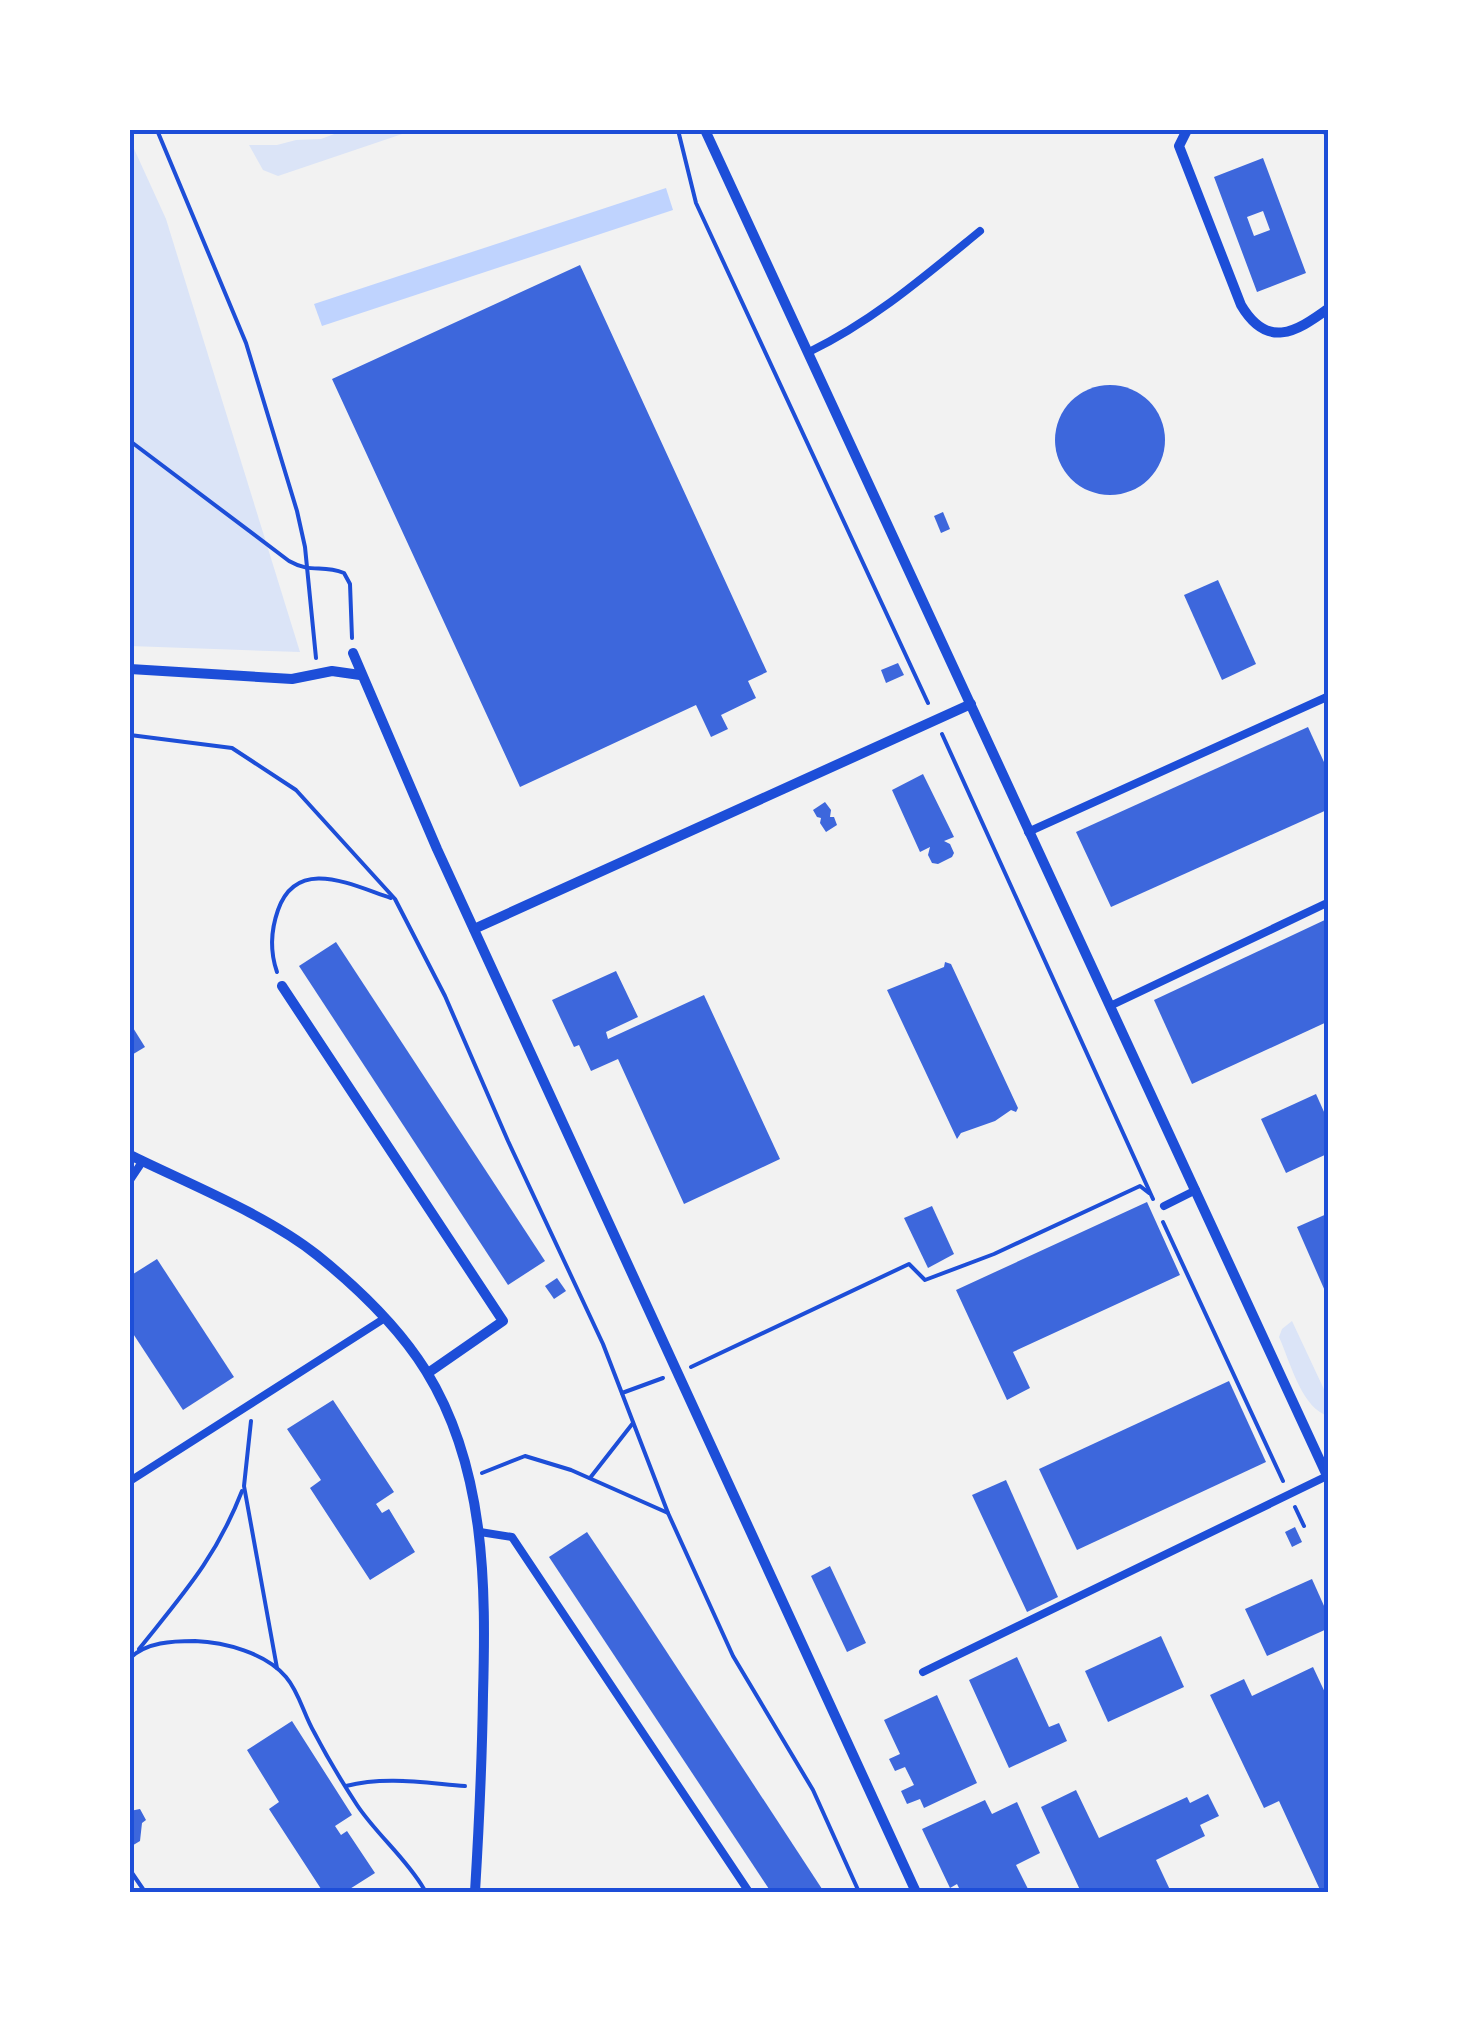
<svg xmlns="http://www.w3.org/2000/svg" width="1459" height="2022" font-family="Manrope,sans-serif">
  <style>
    .green { fill: #dbe4f7 }
    .water { fill: #bfd3fe }
    .building { fill: #3d67dc; fill-rule: evenodd }
    .lines { fill: none; stroke-linecap: round; stroke-linejoin: round }
    .path { stroke: #1d4ed8; stroke-width: 4 }
    .service { stroke: #1d4ed8; stroke-width: 8 }
    .minor { stroke: #1d4ed8; stroke-width: 10 }
    .neatline { fill: none; stroke: #1d4ed8; stroke-width: 4 }
  </style>
  <rect width="100%" height="100%" fill="#f2f2f2"/>
  <g class="green">
    <polygon points="345,130 414,130 278,176 263,170 249,145 277,145 296,140 321,139"/>
    <polygon points="130,140 166,219 300,652 130,646"/>
    <path d="M1292,1321L1329,1400V1416C1302,1410 1290,1361 1279,1337L1282,1329Z"/>
  </g>
  <polygon class="water" points="666,188 673,210 322,326 314,304"/>
  <g class="building">
    <path d="M1263,158L1306,273L1257,292L1214,177ZM1263,211L1270,230L1254,236L1247,217Z"/>
    <polygon points="580,265 767,672 748,681 756,698 721,715 728,729 711,737 696,705 520,787 332,379"/>
    <circle cx="1110" cy="440" r="55"/>
    <polygon points="943,512 950,529 941,533 934,516"/>
    <polygon points="1218,580 1256,664 1222,680 1184,595"/>
    <polygon points="898,663 904,675 886,683 881,670"/>
    <polygon points="1308,727 1329,773 1329,809 1111,907 1076,832"/>
    <polygon points="923,774 954,837 944,841 950,844 954,853 952,857 938,864 932,863 928,855 930,847 920,852 892,790"/>
    <polygon points="825,802 831,810 830,817 834,817 837,825 826,832 820,823 821,818 817,817 813,810"/>
    <polygon points="1329,918 1329,1021 1192,1084 1154,1000"/>
    <polygon points="336,942 545,1261 508,1285 299,966"/>
    <polygon points="945,962 951,964 1018,1108 1016,1112 1011,1110 995,1121 961,1133 957,1139 887,990 944,967"/>
    <polygon points="616,971 638,1017 606,1032 608,1039 704,995 780,1159 684,1204 618,1059 591,1071 579,1045 574,1047 552,1000"/>
    <polygon points="130,1023 145,1047 130,1056"/>
    <polygon points="1316,1094 1329,1123 1329,1153 1286,1173 1261,1119"/>
    <polygon points="1147,1202 1180,1275 1013,1352 1030,1388 1007,1400 956,1290"/>
    <polygon points="932,1206 954,1254 928,1268 904,1218"/>
    <polygon points="1329,1213 1329,1289 1325,1291 1297,1227"/>
    <polygon points="157,1259 234,1377 183,1410 130,1329 130,1276"/>
    <polygon points="557,1278 566,1291 554,1299 545,1286"/>
    <polygon points="1229,1381 1266,1462 1077,1550 1039,1469"/>
    <polygon points="333,1400 394,1492 376,1504 382,1513 389,1509 415,1552 370,1580 310,1488 321,1480 287,1429"/>
    <polygon points="1006,1480 1058,1597 1027,1612 972,1495"/>
    <polygon points="1295,1527 1302,1542 1292,1547 1285,1532"/>
    <polygon points="587,1532 636,1605 824,1892 771,1892 549,1557"/>
    <polygon points="830,1566 866,1643 847,1652 811,1576"/>
    <polygon points="1312,1579 1329,1617 1329,1628 1267,1656 1245,1609"/>
    <polygon points="1161,1636 1184,1687 1108,1722 1085,1671"/>
    <polygon points="1017,1657 1049,1727 1059,1723 1067,1741 1009,1768 969,1680"/>
    <polygon points="1313,1667 1329,1701 1329,1892 1321,1892 1279,1801 1264,1808 1210,1695 1244,1679 1252,1696"/>
    <polygon points="937,1695 977,1783 924,1808 920,1799 907,1804 901,1791 914,1785 905,1767 895,1771 889,1759 900,1754 884,1720"/>
    <polygon points="292,1721 352,1815 335,1826 341,1835 347,1831 375,1873 345,1892 323,1892 269,1809 279,1802 247,1750"/>
    <polygon points="1076,1790 1099,1838 1187,1797 1190,1803 1208,1794 1219,1816 1200,1825 1205,1836 1156,1860 1171,1892 1095,1892 1093,1889 1081,1892 1041,1807"/>
    <polygon points="985,1800 992,1814 1017,1802 1040,1853 1016,1865 1028,1889 1021,1892 961,1892 957,1884 950,1888 922,1829"/>
    <polygon points="140,1809 146,1820 142,1823 140,1841 130,1847 130,1811"/>
  </g>
  <g class="lines">
    <g class="path">
      <polyline points="157,130 246,343 297,511 305,547 316,658"/>
      <polyline points="678,130 696,203 928,703"/>
      <path d="M130,441L289,561C312,574 321,564 344,573L350,584L352,638"/>
      <polyline points="942,734 1153,1199"/>
      <polyline points="130,735 232,748 296,790 395,899 445,996 508,1141 603,1344 668,1513 733,1656 813,1790 859,1892"/>
      <path d="M277,972C270,952 271,930 278,910C297,856 351,885 391,898"/>
      <polyline points="1163,1222 1283,1481"/>
      <polyline points="691,1367 909,1264 925,1280 994,1254 1140,1186 1149,1193"/>
      <polyline points="622,1393 663,1378"/>
      <polyline points="251,1421 244,1486 277,1668"/>
      <polyline points="482,1473 525,1456 571,1470 668,1513"/>
      <polyline points="590,1478 633,1423"/>
      <polyline points="1295,1507 1304,1526"/>
      <path d="M139,1649C183,1594 216,1558 242,1491"/>
      <path d="M130,1658C147,1642 172,1641 195,1641C224,1642 266,1653 286,1677C299,1692 304,1715 314,1732C327,1757 342,1782 357,1805C377,1835 406,1858 424,1889"/>
      <path d="M346,1786C385,1776 425,1783 465,1786"/>
      <polyline points="130,1870 145,1892"/>
    </g>
    <g class="service">
      <path d="M809,352C873,321 925,276 980,231"/>
      <polyline points="1028,832 1329,696"/>
      <polyline points="1110,1006 1329,902"/>
      <polyline points="130,1180 142,1162"/>
      <polyline points="1164,1206 1196,1190"/>
      <polyline points="130,1481 385,1318"/>
      <polyline points="480,1532 512,1537 749,1892"/>
      <polyline points="923,1672 1327,1476"/>
    </g>
    <g class="minor">
      <polyline points="705,130 1329,1480"/>
      <path d="M1187,130L1179,146L1241,305C1267,349 1295,333 1329,308"/>
      <polyline points="1326,130 1329,131"/>
      <polyline points="353,653 437,849 916,1892"/>
      <polyline points="130,669 292,679 332,671 360,675"/>
      <polyline points="474,929 971,704"/>
      <polyline points="282,986 503,1321 428,1373"/>
      <path d="M130,1155C189,1184 267,1215 317,1255C358,1288 398,1326 426,1371C486,1468 486,1586 483,1695C482,1761 479,1826 475,1892"/>
    </g>
  </g>
  <rect width="1459" height="2022" fill="none" stroke="#ffffff" stroke-width="265"/>
  <rect x="132" y="132" width="1194" height="1758" class="neatline"/>
</svg>
